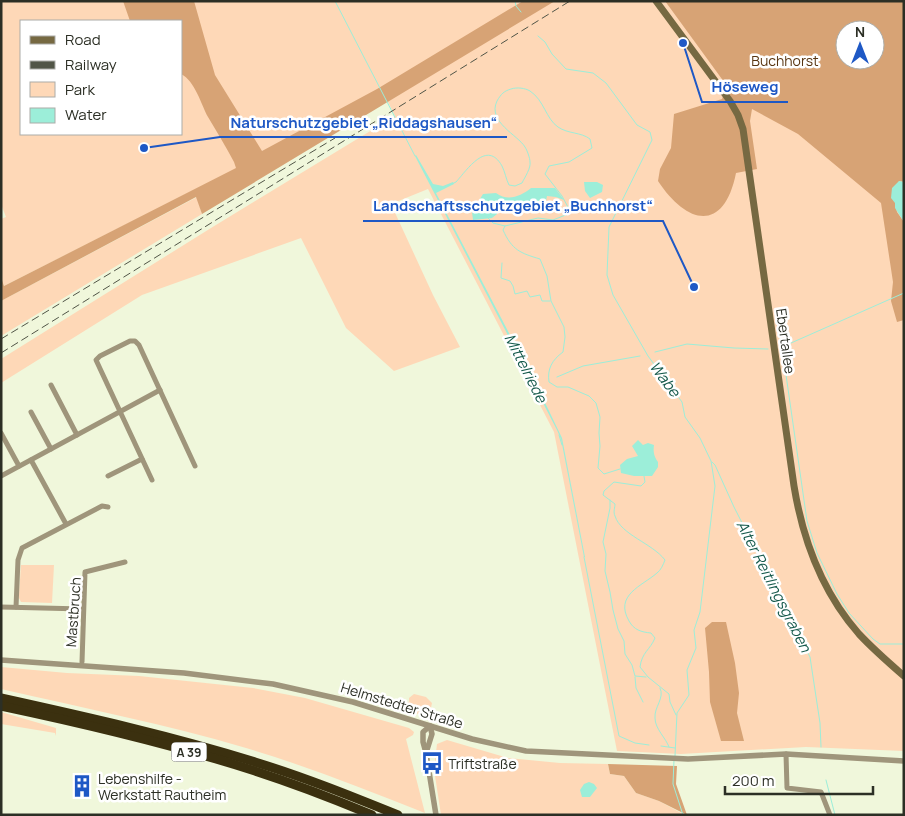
<svg xmlns="http://www.w3.org/2000/svg" width="905" height="816" font-family="Manrope,sans-serif">
  <style>
    .green { fill: #fed8b7; fill-rule: evenodd }
    .forest { fill: #d7a375; fill-rule: evenodd }
    .water { fill: #9ceed9 }
    .lines { fill: none; stroke-linecap: round; stroke-linejoin: round }
    .stream { stroke: #9ceed9; stroke-width: 1 }
    .minor { stroke: #9f957b; stroke-width: 5 }
    .tertiary { stroke: #9f957b; stroke-width: 5.5 }
    .secondary { stroke: #766942; stroke-width: 7 }
    .motorway { stroke: #3b300f; stroke-width: 9 }
    .rail { stroke: #515547; stroke-width: 1; stroke-dasharray: 8 4; stroke-linecap: butt }
    .labels { text-anchor: middle; dominant-baseline: central; stroke-width: 5; stroke-linejoin: round; paint-order: stroke }
    .shield { fill: #fff; stroke: #6b6d66; stroke-width: 1 }
    .shield-label { font-size: 12px; font-weight: bold; fill: #2c2f25 }
    .park-label { font-size: 14px; fill: #583511; stroke: #fff }
    .street-label { font-size: 14px; fill: #2c2f25; stroke: #fff }
    .poi-label { font-size: 14px; fill: #2c2f25; stroke: #fff; text-anchor: start }
    .water-label { font-size: 15px; font-style: italic; fill: #165a4c; stroke: #fff }
    .leader { fill: none; stroke: #1e58c5; stroke-width: 2 }
    .callout-dot { fill: #1e58c5; stroke: #fff; stroke-width: 2 }
    .callout-label { font-size: 15px; text-anchor: middle; font-weight: bold; fill: #1e58c5; stroke: #fff; stroke-width: 5; stroke-linejoin: round; paint-order: stroke }
  </style>
  <rect width="100%" height="100%" fill="#f0f7db"/>
  <g class="green">
    <path d="M1,1H904V751L806,747L681,754L617,751L554,432L428,189L391,204L433,295L460,347L394,371L346,328L301,238L142,295L1,383V359L211,228L395,116L384,94L4,286L1,277V219L6,217L1,204ZM21,21H181V134H21ZM845,30H875V60H845Z"/>
    <polygon points="197,197 202,214 1,336 1,301"/>
    <polygon points="21,565 54,565 52,603 21,602 19,598 19,594"/>
    <path d="M1,667L67,673L139,676L253,688L305,698L409,728L414,732L413,735L406,739L425,813C366,790 307,766 246,748C165,724 83,708 1,689Z"/>
    <polygon points="414,694 426,697 432,703 429,717 398,708 406,702 409,702 409,698"/>
    <polygon points="1,712 56,728 56,736 55,733 1,724"/>
    <polygon points="447,740 508,758 560,763 608,764 610,774 624,776 636,793 659,801 685,815 441,815 434,769 437,744"/>
  </g>
  <g class="forest">
    <path d="M123,1H194L215,75L262,151L377,89L523,1H555L202,214L196,197L1,301V277L4,286L236,168L234,162C226,147 217,132 208,117C201,104 195,81 181,74V21H130Z"/>
    <path d="M665,1H904V182L899,181L895,203L897,212L904,222V320L897,322L891,301L893,282L881,203L798,134L752,109L750,121L757,169L736,173C724,233 687,225 658,181L660,169L671,148L674,114L722,99L727,86ZM845,30H875V60H845Z"/>
    <polygon points="712,622 726,622 735,663 739,693 737,713 744,741 721,741 710,702 709,672 705,628"/>
    <polygon points="608,764 677,766 676,784 687,815 659,801 636,793 624,776 610,774"/>
  </g>
  <g class="water">
    <polygon points="416,155 433,184 443,186 453,182 454,184 436,193 535,383 538,383 539,385 537,386 562,438 585,557 584,557 561,439 557,430 415,156"/>
    <polygon points="899,181 904,182 904,222 895,208 895,203 891,198 892,188"/>
    <polygon points="584,182 597,182 603,185 602,192 590,198 585,191"/>
    <path d="M531,188H555L564,200L556,197L547,196L546,201L540,200L535,205C521,202 509,199 497,207V214L492,218L473,220L472,212L483,194L496,193C508,202 521,196 531,188Z"/>
    <path d="M638,440L643,445L648,443L654,445C653,451 654,457 658,462V467L652,476H634L621,473L620,465L627,459L638,456L632,446Z"/>
    <polygon points="589,782 594,784 597,788 590,797 582,797 580,790 584,784"/>
  </g>
  <g class="lines">
    <g class="stream">
      <polyline points="335,1 415,156"/>
      <polyline points="515,1 516,6 521,12"/>
      <polyline points="538,36 545,42 552,54 566,69 593,73 606,83 637,125 650,132 652,140 609,227 607,275 613,295 648,356 682,402 685,417 700,438 711,461 715,486 700,612 694,630 696,648 687,670 689,695 677,713 675,756"/>
      <path d="M452,184L456,182C467,170 487,139 502,166C505,172 506,179 509,185L515,186L522,183C525,177 531,168 530,162C530,158 527,150 525,147C518,135 487,122 497,101C501,94 504,91 511,89C517,87 525,88 530,91C544,100 546,119 558,127C568,134 581,132 590,139L592,148L569,162L549,166L545,174L562,196L569,209L568,214L553,220L538,218L505,226L493,223L487,217"/>
      <path d="M505,226L503,230C512,250 520,253 540,259L547,276L551,301L564,327L565,337L563,352C552,360 547,369 549,382L557,387H568L589,396L596,403L600,417L599,433L600,446L598,468L604,474L620,469"/>
      <polyline points="502,263 501,278 510,281 513,286 515,294 527,291 530,297 540,295 542,301 550,301"/>
      <polyline points="904,293 782,347 807,521 817,553 837,594 849,613 873,639 880,644 904,644"/>
      <polyline points="655,352 687,344 734,348 768,349"/>
      <polyline points="557,377 583,366 640,356"/>
      <polyline points="559,435 562,445"/>
      <polyline points="712,462 715,465 734,507 810,657 820,723 821,747"/>
      <path d="M644,476L645,482L641,486L614,482L604,491L603,495L615,504C615,507 613,512 615,516C621,535 652,543 665,560C663,565 661,570 657,573C642,586 614,595 629,621C634,630 641,632 651,633L655,638C650,650 642,652 640,667L648,677L669,694L670,702L676,715"/>
      <polyline points="610,500 610,508 603,542 606,554 605,571 610,592 613,610 618,629 624,641 625,654 632,665 635,676 646,677"/>
      <polyline points="584,557 619,736 635,743 649,745"/>
      <polyline points="635,677 636,688 643,702"/>
      <path d="M660,688C665,698 654,707 655,718C655,729 666,738 669,747"/>
      <polyline points="661,746 675,748"/>
      <polyline points="674,760 673,784 683,815"/>
      <polyline points="826,780 835,815"/>
    </g>
    <g class="minor">
      <polyline points="51,385 77,435"/>
      <polyline points="31,412 51,449"/>
      <polyline points="1,433 19,466"/>
      <polyline points="31,460 66,524"/>
      <polyline points="1,476 160,390"/>
      <polyline points="108,476 142,459"/>
      <polyline points="152,480 96,360 100,356 130,341 135,341 139,345 195,466"/>
      <polyline points="1,607 83,609"/>
      <polyline points="16,607 18,560 22,548 102,506 108,507"/>
      <polyline points="82,662 85,572 125,562"/>
      <polyline points="786,754 787,788 821,792 830,815"/>
    </g>
    <g class="tertiary">
      <polyline points="1,660 184,673 273,684 353,702 472,739 526,751 688,759 786,754 904,761"/>
      <polyline points="430,726 423,732 423,742 426,753 436,815"/>
      <polyline points="426,753 432,734 430,726"/>
    </g>
    <path class="secondary" d="M656,1L730,101L738,115L743,129L794,486C803,541 822,592 859,634C873,649 889,663 904,676"/>
    <g class="motorway">
      <path d="M1,698C87,717 172,736 255,762C304,777 351,796 398,815"/>
      <path d="M1,706C86,724 172,744 255,771C295,784 334,799 372,815"/>
    </g>
    <g class="rail">
      <polyline points="1,339 335,138"/>
      <polyline points="1,353 570,1"/>
    </g>
  </g>
  <defs>
    <symbol id="bus-bare" viewBox="-9 -9 18 18"><path d="M-5-6H5V4H4V6H2V4H-2V6H-4V4H-5ZM-3.5-4V0h7V-4ZM-3.5 1.2v1.5H-2V1.2ZM2 1.2v1.5H3.5V1.2Z" fill="#1e58c5" stroke="#fff" stroke-width="2.5" paint-order="stroke"/></symbol>
    <symbol id="building-bare" viewBox="-9 -9 18 18"><path d="M-4-6H4V6H1V3H-1V6H-4ZM-2.5-4.3h1.7v1.8h-1.7ZM.8-4.3h1.7v1.8H.8ZM-2.5-1h1.7V.8h-1.7ZM.8-1h1.7V.8H.8Z" fill="#1e58c5" stroke="#fff" stroke-width="2.5" paint-order="stroke"/></symbol>
  </defs>
  <g fill-rule="evenodd">
    <use href="#bus-bare" x="416" y="747" width="32" height="32"/>
    <use href="#building-bare" x="66" y="770" width="32" height="32"/>
  </g>
  <g class="labels">
    <rect class="shield" x="171.5" y="742.5" width="35" height="19" rx="4"/>
    <g class="shield-label">
      <text x="189" y="752">A 39</text>
    </g>
    <g class="park-label">
      <text x="785" y="60">Buchhorst</text>
    </g>
    <g class="street-label">
      <text transform="translate(786 341) rotate(82)">Ebertallee</text>
      <text transform="translate(73 612) rotate(-86)">Mastbruch</text>
      <text transform="translate(402 705) rotate(17)">Helmstedter Straße</text>
    </g>
    <g class="poi-label">
      <text x="448" y="763">Triftstraße</text>
      <text x="98" y="778">Lebenshilfe -<tspan x="98" dy="16">Werkstatt Rautheim</tspan></text>
    </g>
    <g class="water-label">
      <text transform="translate(526 368) rotate(63)">Mittelriede</text>
      <text transform="translate(665 379) rotate(53)">Wabe</text>
      <text transform="translate(774 586) rotate(63)">Alter Reitlingsgraben</text>
    </g>
  </g>
  <path class="leader" d="M683 43L702 102H788M144 148L220 137H507M694 287L663 221H363"/>
  <g class="callout-dot">
    <circle cx="683" cy="43" r="5"/>
    <circle cx="144" cy="148" r="5"/>
    <circle cx="694" cy="287" r="5"/>
  </g>
  <g class="callout-label">
    <text x="745" y="92">Höseweg</text>
    <text x="364" y="128">Naturschutzgebiet „Riddagshausen“</text>
    <text x="513" y="211">Landschaftsschutzgebiet „Buchhorst“</text>
  </g>
  <rect width="905" height="816" fill="none" stroke="#2c2f25" stroke-width="5"/>
  <rect x="20" y="20" width="162" height="115" fill="#ffffff" stroke="#abaca8"/>
  <rect x="30" y="36" width="25" height="8" fill="#766942" stroke="#abaca8"/>
  <text x="65" y="45" font-size="15" fill="#2c2f25">Road</text>
  <rect x="30" y="61" width="25" height="8" fill="#515547" stroke="#abaca8"/>
  <text x="65" y="70" font-size="15" fill="#2c2f25">Railway</text>
  <rect x="30" y="82" width="25" height="15" fill="#fed8b7" stroke="#abaca8"/>
  <text x="65" y="95" font-size="15" fill="#2c2f25">Park</text>
  <rect x="30" y="108" width="25" height="15" fill="#9ceed9" stroke="#abaca8"/>
  <text x="65" y="120" font-size="15" fill="#2c2f25">Water</text>
  <g transform="translate(860 45)"><circle r="24" fill="#ffffff" stroke="#abaca8"/>
  <path d="M0-4L9 19L0 12L-9 19Z" fill="#1e58c5"/>
  <text y="-8" font-size="14" font-weight="bold" text-anchor="middle" fill="#2c2f25">N</text>
  </g>
  <path d="M725 786v8h148v-8" fill="none" stroke="#2c2f25" stroke-width="2.5"/>
  <text x="732" y="786" font-size="15" fill="#2c2f25" stroke="#ffffff" stroke-width="4" paint-order="stroke">200 m</text>
</svg>
